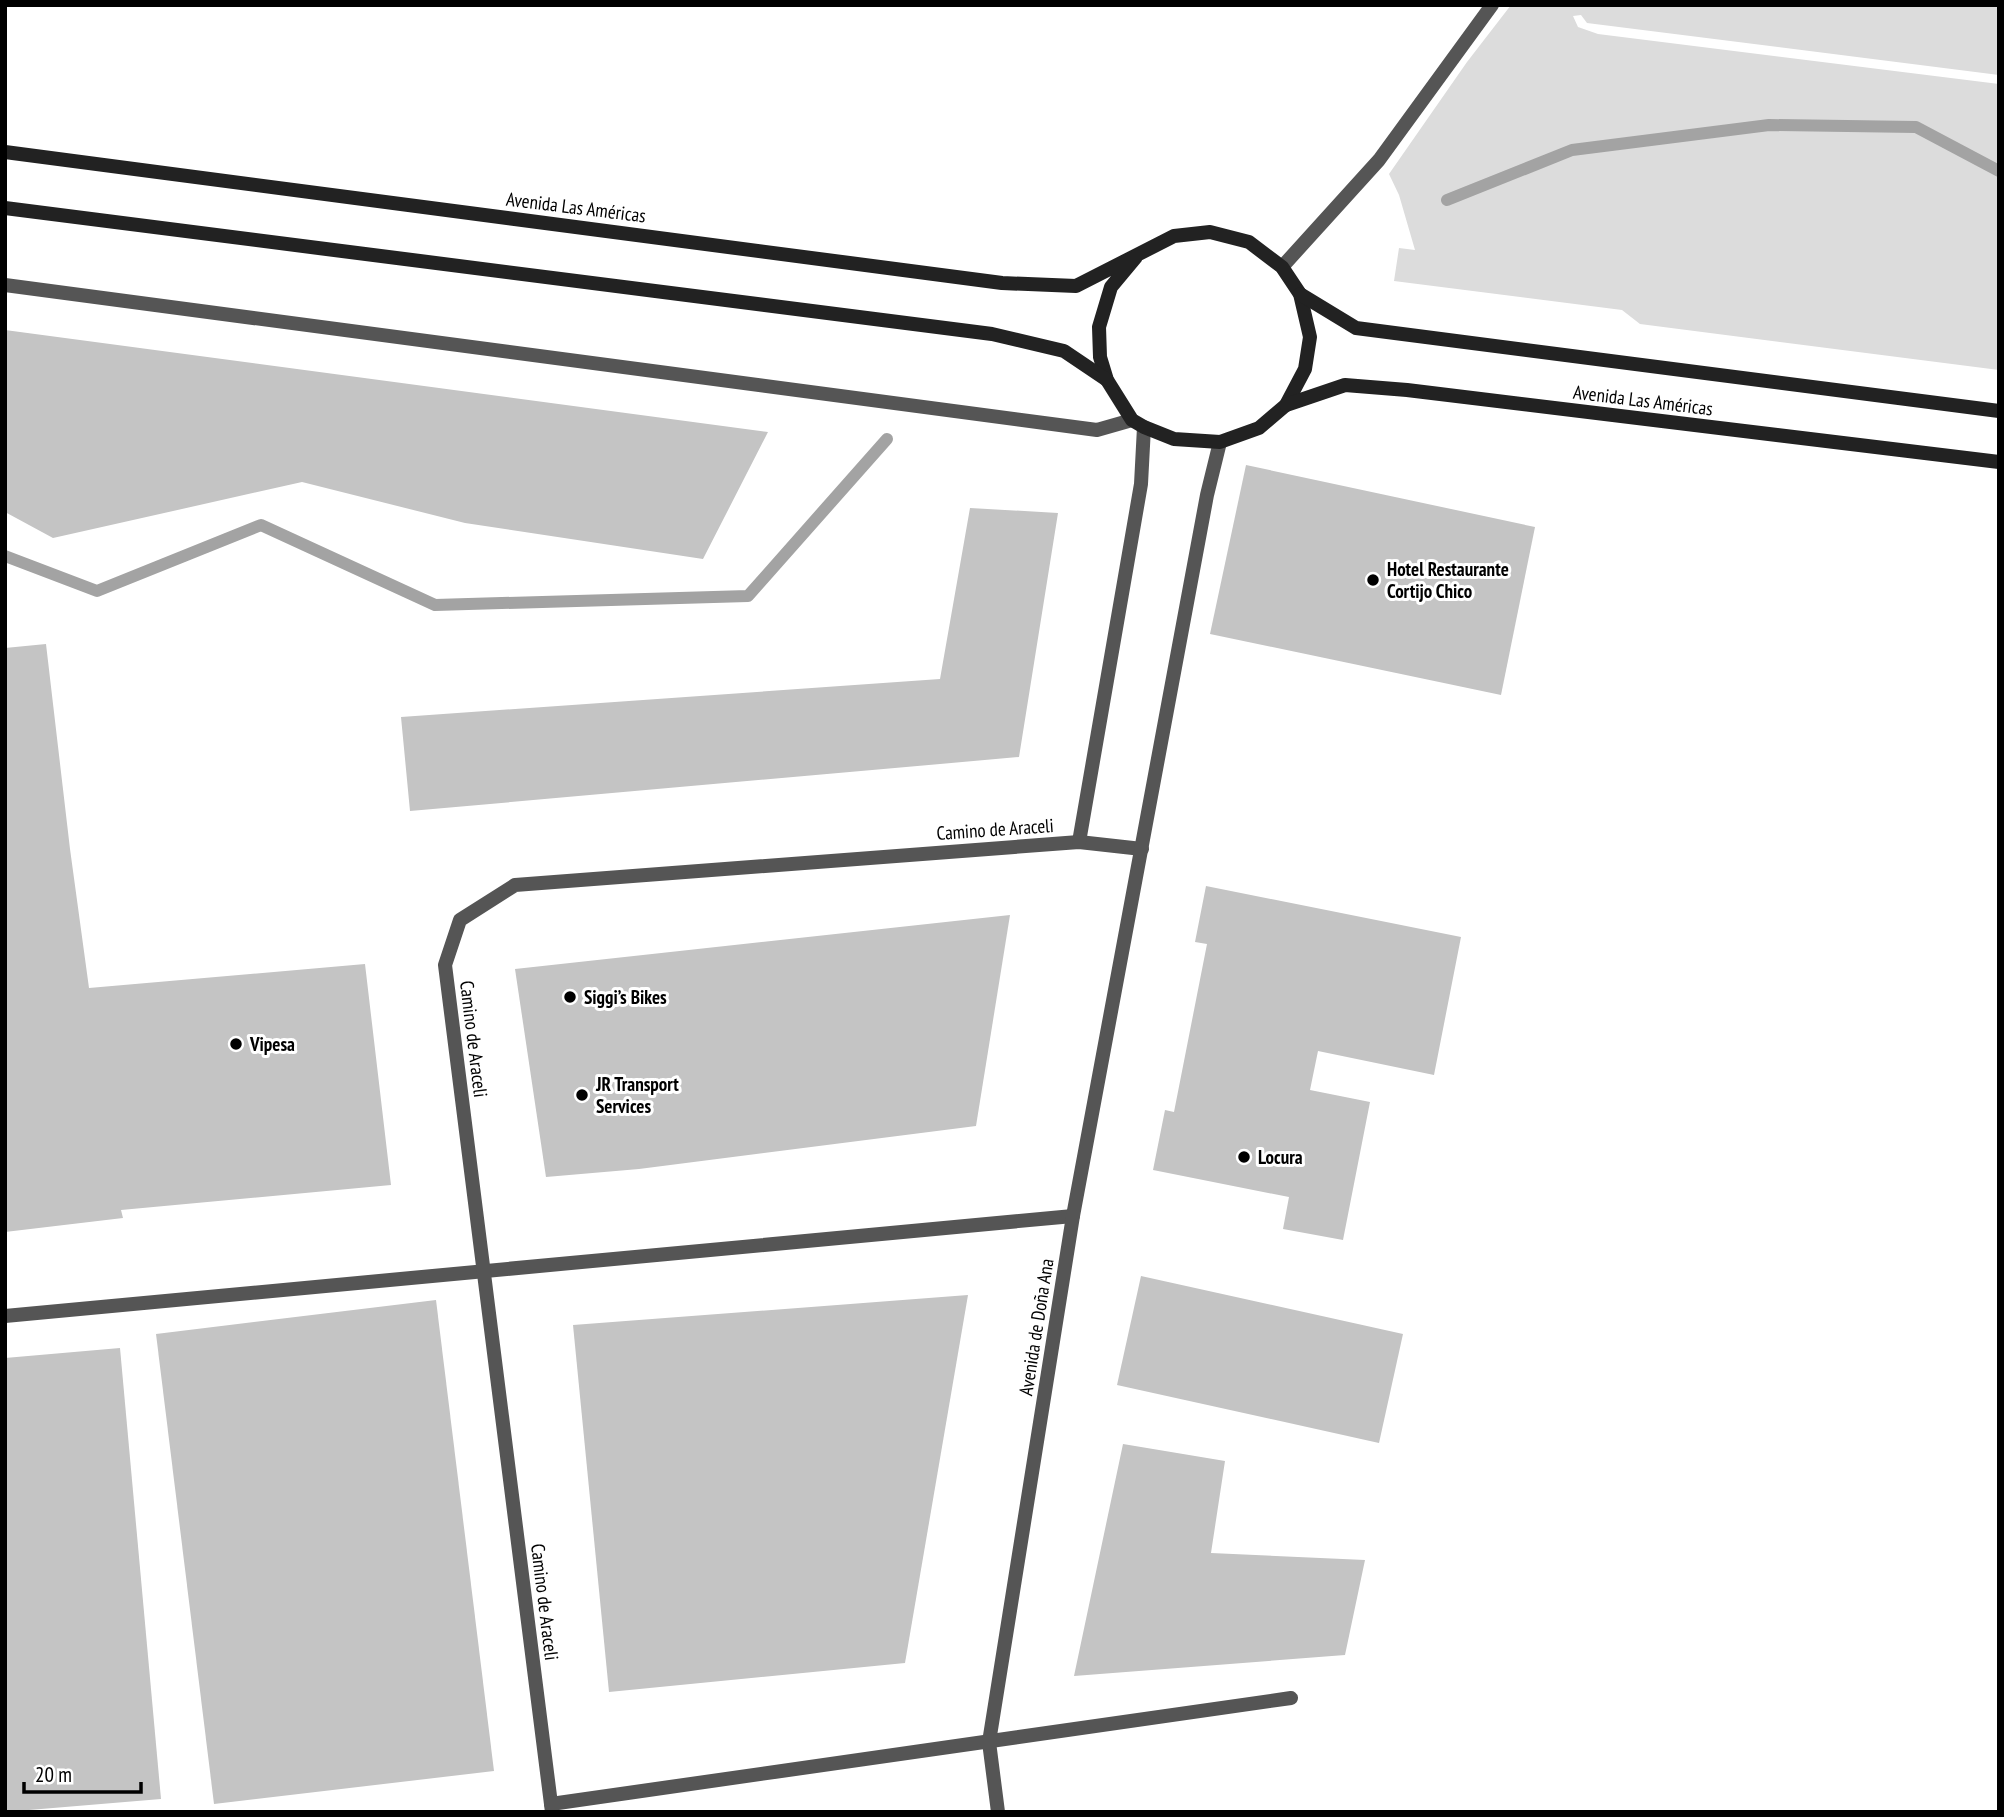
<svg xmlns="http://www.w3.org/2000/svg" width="2004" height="1817" font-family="'PT Sans Narrow',sans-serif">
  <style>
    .green { fill: #dcdcdc }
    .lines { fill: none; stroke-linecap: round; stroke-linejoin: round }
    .stream { stroke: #a3a3a3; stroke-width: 12 }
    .building { fill: #c4c4c4 }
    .lane { stroke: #555; stroke-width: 14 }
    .street { stroke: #555; stroke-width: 14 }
    .secondary { stroke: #222; stroke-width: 14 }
    .poi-dot { fill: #000; stroke: #fff; stroke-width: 2.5 }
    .labels { text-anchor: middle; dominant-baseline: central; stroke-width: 6; stroke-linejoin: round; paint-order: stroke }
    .street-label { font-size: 19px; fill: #000; stroke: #fff }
    .poi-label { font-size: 19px; font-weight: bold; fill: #000; stroke: #fff; text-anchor: start }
  </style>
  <rect width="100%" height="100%" fill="#fff"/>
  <polygon class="green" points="1511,5 1999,5 1999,75 1587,23 1581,15 1573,16 1578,27 1598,34 1999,84 1999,370 1640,324 1622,310 1394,281 1399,248 1415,250 1399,195 1389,174 1467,62"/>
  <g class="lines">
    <g class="stream">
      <polyline points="1447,200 1572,150 1769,125 1916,127 1999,171"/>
      <polyline points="5,556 97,591 261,525 435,605 748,596 887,439"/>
    </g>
  </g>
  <g class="building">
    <polygon points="5,330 768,432 703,559 465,523 302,482 53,538 5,512"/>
    <polygon points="1246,465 1535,527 1501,695 1210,634"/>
    <polygon points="970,508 1058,513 1019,757 410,811 401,717 940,679"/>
    <polygon points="46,644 70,849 89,988 365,964 391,1185 121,1210 123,1218 5,1232 5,648"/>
    <polygon points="1206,886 1461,937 1434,1075 1318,1051 1310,1090 1370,1102 1343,1240 1283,1229 1289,1197 1153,1170 1165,1110 1174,1112 1207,944 1195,942"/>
    <polygon points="1010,915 976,1126 639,1169 546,1177 515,969"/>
    <polygon points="1141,1276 1403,1334 1379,1443 1117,1385"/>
    <polygon points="968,1295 905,1663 609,1692 573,1325"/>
    <polygon points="436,1300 494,1771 214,1804 156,1334"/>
    <polygon points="120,1348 161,1799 5,1812 5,1358"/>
    <polygon points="1123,1444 1225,1461 1211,1553 1365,1560 1345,1655 1074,1676"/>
  </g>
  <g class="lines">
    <g class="lane">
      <polyline points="5,1316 1073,1216"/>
      <polyline points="552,1812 445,965 460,920 515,885 1079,842 1142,849"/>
    </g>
    <g class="street">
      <polyline points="1282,267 1379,160 1492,5"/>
      <polyline points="5,285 1097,430 1132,420"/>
      <polyline points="1079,842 1141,484 1144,427"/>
      <polyline points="551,1804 1291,1698"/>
      <polyline points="998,1812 989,1742 1073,1216 1207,495 1220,442"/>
    </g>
    <g class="secondary">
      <polyline points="5,152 1002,283 1076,286 1174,236 1210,232 1249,242 1282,267 1300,294 1310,337 1305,369 1286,405 1259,428 1220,442 1174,439 1144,427 1132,420 1107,380 1100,357 1099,327 1111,287 1136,257"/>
      <polyline points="5,208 992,334 1064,351 1107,380"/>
      <polyline points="1300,294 1356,328 1999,411"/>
      <polyline points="1286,405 1345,385 1407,390 1999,462"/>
    </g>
  </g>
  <g class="poi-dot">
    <circle cx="1373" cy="580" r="7"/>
    <circle cx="570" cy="997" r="7"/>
    <circle cx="236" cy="1044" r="7"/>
    <circle cx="582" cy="1095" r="7"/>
    <circle cx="1244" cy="1157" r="7"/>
  </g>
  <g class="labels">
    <g class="street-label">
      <text transform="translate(576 207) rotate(7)">Avenida Las Américas</text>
      <text transform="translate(1643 400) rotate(7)">Avenida Las Américas</text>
      <text transform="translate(995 829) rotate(-4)">Camino de Araceli</text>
      <text transform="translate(474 1039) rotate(83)">Camino de Araceli</text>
      <text transform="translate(1036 1327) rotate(-81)">Avenida de Doña Ana</text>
      <text transform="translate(545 1602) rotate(83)">Camino de Araceli</text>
    </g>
    <g class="poi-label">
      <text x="1387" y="569">Hotel Restaurante<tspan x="1387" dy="22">Cortijo Chico</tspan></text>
      <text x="584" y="997">Siggi’s Bikes</text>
      <text x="250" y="1044">Vipesa</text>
      <text x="596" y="1084">JR Transport<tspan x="596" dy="22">Services</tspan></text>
      <text x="1258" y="1157">Locura</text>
    </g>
  </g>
  <rect width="2004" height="1817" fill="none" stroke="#000000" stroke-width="14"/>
  <path d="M24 1782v10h117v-10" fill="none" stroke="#000000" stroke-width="3.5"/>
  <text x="35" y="1782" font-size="21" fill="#000000" stroke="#ffffff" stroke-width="5" paint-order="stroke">20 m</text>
</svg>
